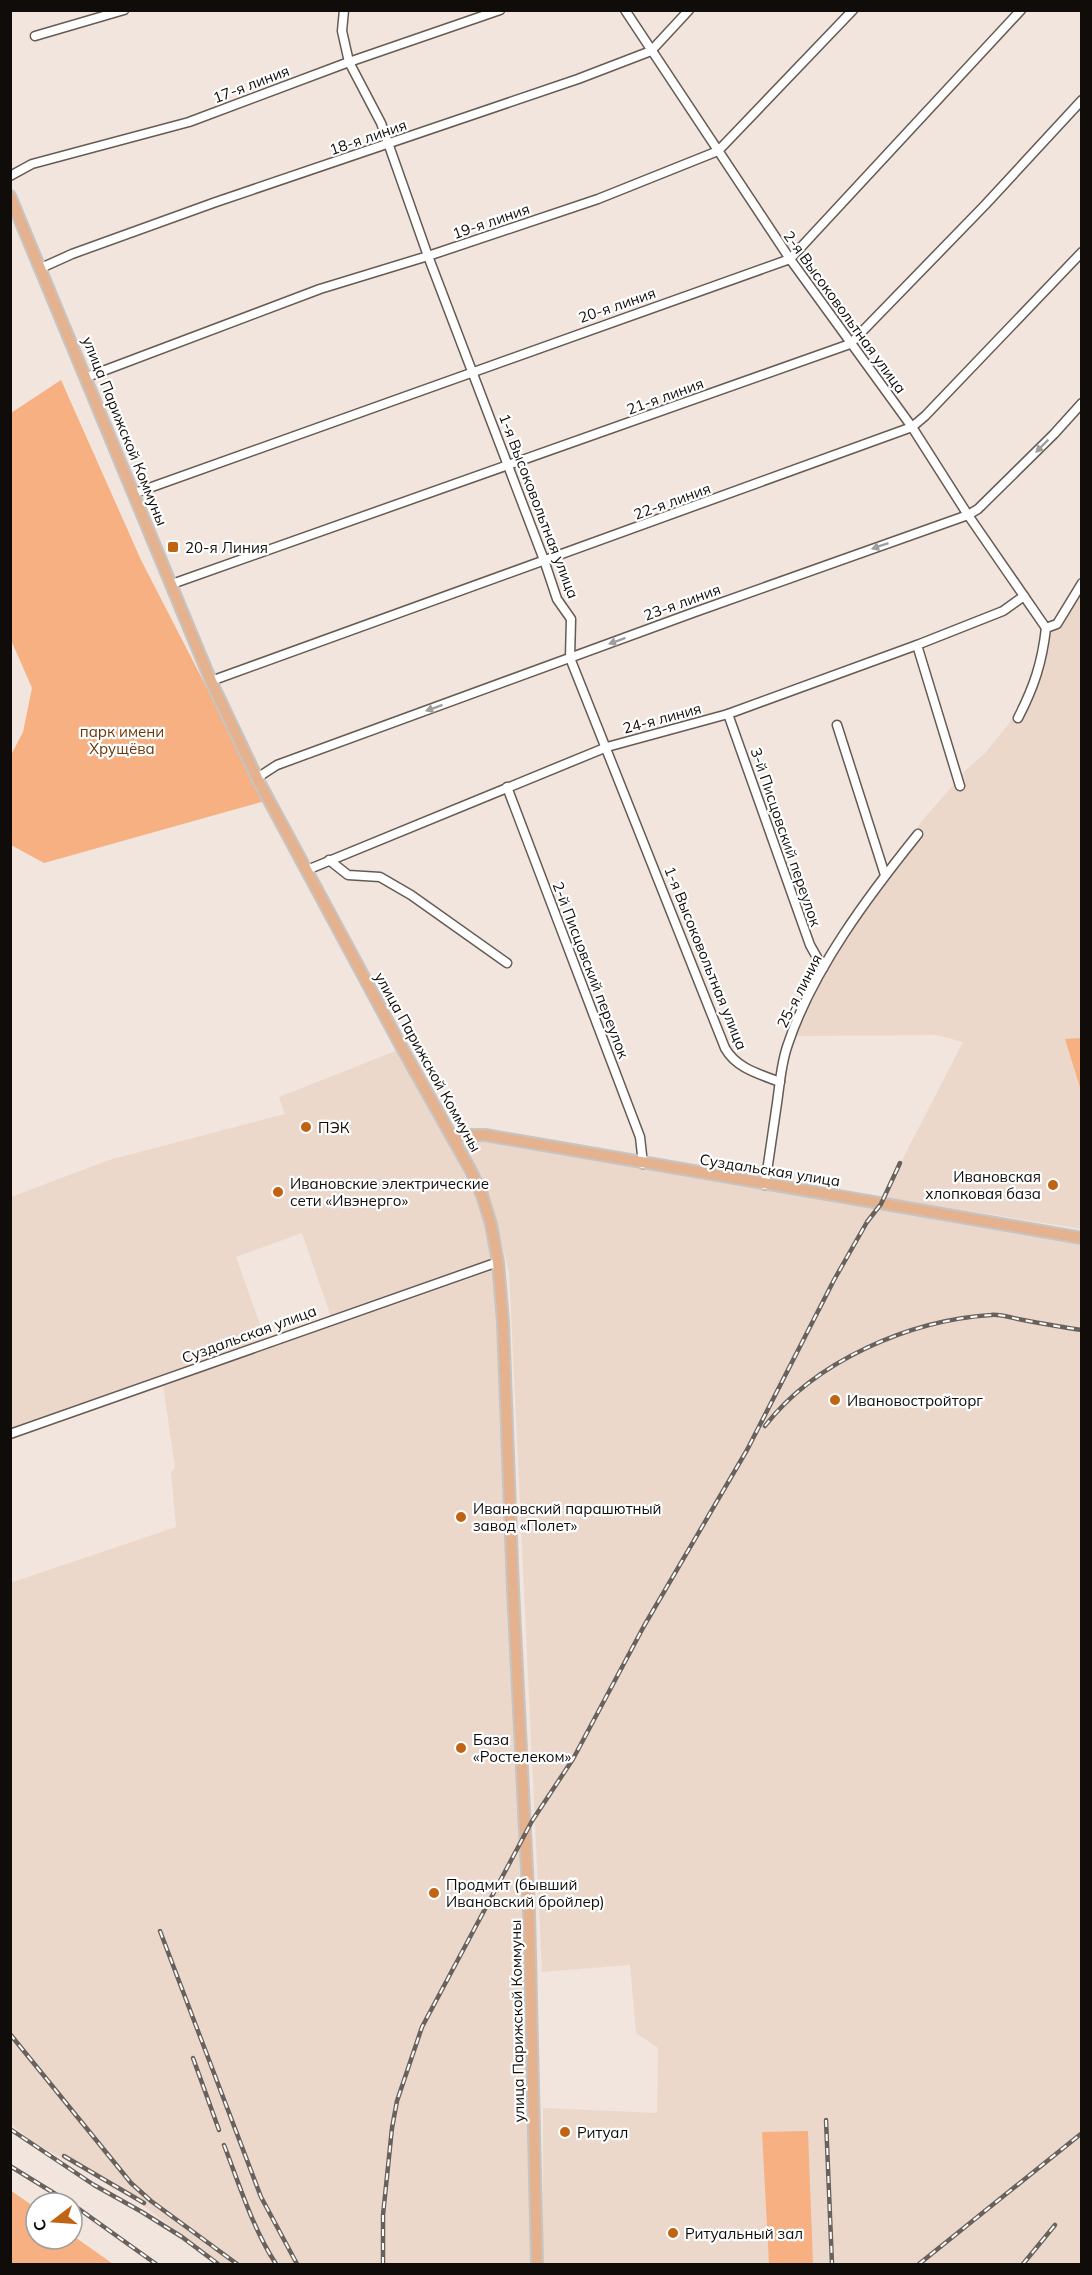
<svg xmlns="http://www.w3.org/2000/svg" width="1092" height="2275" font-family="Mulish,sans-serif">
  <style>
    .built { fill: #ebd8cb }
    .green { fill: #f6b082 }
    .lines { fill: none; stroke-linecap: round; stroke-linejoin: round }
    .minor-casing { stroke: #665b54; stroke-width: 11 }
    .major-casing { stroke: #c6c5c4; stroke-width: 14 }
    .minor { stroke: #fff; stroke-width: 8 }
    .major { stroke: #e5b28f; stroke-width: 10 }
    .rail-casing { stroke: #69615c; stroke-width: 4.5 }
    .rail { stroke: #fff; stroke-width: 2; stroke-dasharray: 7; stroke-linecap: butt }
    .oneway { fill: #9f9e9d }
    .poi-dot { fill: #c06312; stroke: #fff; stroke-width: 2 }
    .labels { text-anchor: middle; dominant-baseline: central; stroke-width: 4.5; stroke-linejoin: round; paint-order: stroke }
    .street-label { font-size: 15px; fill: #100c09; stroke: #fff }
    .poi-label { font-size: 15px; fill: #100c09; stroke: #fff; text-anchor: start }
    .park-label { font-size: 15px; fill: #6d3606; stroke: #fff }
  </style>
  <rect width="100%" height="100%" fill="#f1e5dd"/>
  <g class="built">
    <polygon points="1081,583 1082,1038 1066,1040 1081,1091 1081,1229 883,1197 963,1042 936,1035 789,1036 793,1016 827,950 891,861 923,820 965,771 985,753 1007,726 1032,686 1050,623 1073,600"/>
    <polygon points="398,1050 474,1193 484,1219 493,1260 331,1317 302,1233 236,1257 266,1341 11,1433 11,1197 109,1160 285,1114 279,1097"/>
    <polygon points="468,1137 1081,1235 1081,2264 543,2264 543,2108 657,2113 658,2048 636,2033 630,1965 542,1972 509,1272 492,1205 467,1153 465,1145"/>
    <polygon points="494,1270 499,1323 523,1834 533,2264 221,2264 137,2201 33,2142 11,2124 10,1583 176,1527 171,1472 175,1468 163,1385"/>
  </g>
  <g class="green">
    <polygon points="61,380 141,560 265,801 44,863 11,845 10,757 23,732 32,688 11,640 11,413"/>
    <polygon points="1081,1038 1082,1038 1081,1091 1065,1039"/>
    <polygon points="808,2131 813,2264 769,2264 762,2132"/>
    <polygon points="10,2190 36,2208 36,2239 72,2239 72,2235 113,2264 11,2264"/>
  </g>
  <g class="lines">
    <defs>
      <g id="minor">
        <path d="M344,10L342,31L349,62L381,123L428,256L544,560L557,599L571,619L570,658L725,1048C736,1068 759,1074 780,1082"/>
        <polyline points="625,10 790,259 912,427 968,515 1046,628"/>
        <polyline points="35,36 124,10"/>
        <polyline points="10,176 32,164 189,122 349,62 500,10"/>
        <polyline points="41,268 72,254 216,202 578,79 651,51 689,10"/>
        <polyline points="87,377 320,289 428,256 598,199 718,151 853,10"/>
        <polyline points="135,493 790,259 1021,10"/>
        <polyline points="172,584 850,344 985,205 1082,100"/>
        <polyline points="1046,628 1057,624 1082,583"/>
        <polyline points="917,645 960,786"/>
        <polyline points="211,681 912,427 925,416 1082,252"/>
        <polyline points="728,714 810,945 823,968"/>
        <path d="M1018,718C1034,687 1042,663 1046,628"/>
        <polyline points="837,725 885,875"/>
        <polyline points="257,778 277,765 695,612 968,515 978,509 1054,434 1082,403"/>
        <polyline points="507,787 640,1137 643,1164"/>
        <polyline points="329,860 348,875 380,877 411,895 507,963"/>
        <polyline points="307,870 607,747 728,714 917,645 1003,611 1024,596"/>
        <path d="M765,1185C769,1158 773,1130 777,1103C780,1083 781,1063 788,1044C813,969 869,895 918,834"/>
        <polyline points="10,1434 498,1262"/>
      </g>
      <g id="major">
        <polyline points="10,196 211,681 257,778 401,1046 471,1171 482,1195 491,1224 498,1262 503,1322 513,1589 529,1911 537,2264"/>
        <polyline points="453,1138 469,1135 485,1135 1082,1238"/>
      </g>
    </defs>
    <use href="#minor" class="minor-casing"/>
    <use href="#major" class="major-casing"/>
    <use href="#minor" class="minor"/>
    <use href="#major" class="major"/>
    <defs>
      <g id="rail">
        <path d="M765,1426C815,1361 910,1320 991,1315C999,1314 1009,1317 1018,1319C1039,1323 1060,1327 1082,1330"/>
        <polyline points="160,1931 261,2197 297,2264"/>
        <polyline points="10,2034 131,2183 151,2201 237,2264"/>
        <polyline points="193,2058 219,2130"/>
        <polyline points="826,2120 832,2264"/>
        <polyline points="10,2129 94,2185 142,2212 182,2237 218,2264"/>
        <path d="M224,2145C240,2186 252,2227 276,2264"/>
        <polyline points="64,2156 144,2203"/>
        <polyline points="10,2166 70,2203"/>
        <polyline points="72,2204 156,2264"/>
        <polyline points="383,2264 383,2215 392,2128 397,2101 422,2027 532,1821 573,1759 644,1626 747,1450 834,1280 867,1222 881,1204 900,1163"/>
        <polyline points="919,2264 1082,2133"/>
        <polyline points="1023,2264 1055,2225"/>
      </g>
    </defs>
    <use href="#rail" class="rail-casing"/>
    <use href="#rail" class="rail"/>
  </g>
  <defs><path id="oneway-solid" d="M-6-.8H1V-3.2L6.5 0L1 3.2V.8H-6Z" transform="scale(1.5)"/></defs>
  <g class="oneway">
    <use href="#oneway-solid" transform="translate(1042 446) rotate(135)"/>
    <use href="#oneway-solid" transform="translate(880 546) rotate(161)"/>
    <use href="#oneway-solid" transform="translate(617 641) rotate(160)"/>
    <use href="#oneway-solid" transform="translate(434 708) rotate(160)"/>
  </g>
  <g class="poi-dot">
    <rect x="167" y="541" width="12" height="12" rx="3"/>
    <circle cx="306" cy="1127" r="6"/>
    <circle cx="1053" cy="1185" r="6"/>
    <circle cx="278" cy="1192" r="6"/>
    <circle cx="835" cy="1400" r="6"/>
    <circle cx="461" cy="1517" r="6"/>
    <circle cx="461" cy="1748" r="6"/>
    <circle cx="434" cy="1893" r="6"/>
    <circle cx="565" cy="2132" r="6"/>
    <circle cx="673" cy="2233" r="6"/>
  </g>
  <g class="labels">
    <g class="street-label">
      <text transform="translate(251 84) rotate(-21)">17-я линия</text>
      <text transform="translate(368 137) rotate(-19)">18-я линия</text>
      <text transform="translate(491 221) rotate(-19)">19-я линия</text>
      <text transform="translate(617 305) rotate(-19)">20-я линия</text>
      <text transform="translate(845 312) rotate(54)">2-я Высоковольтная улица</text>
      <text transform="translate(665 396) rotate(-20)">21-я линия</text>
      <text transform="translate(125 431) rotate(68)">улица Парижской Коммуны</text>
      <text transform="translate(672 501) rotate(-20)">22-я линия</text>
      <text transform="translate(539 506) rotate(69)">1-я Высоковольтная улица</text>
      <text transform="translate(682 602) rotate(-20)">23-я линия</text>
      <text transform="translate(662 718) rotate(-15)">24-я линия</text>
      <text transform="translate(786 837) rotate(71)">3-й Писцовский переулок</text>
      <text transform="translate(706 958) rotate(68)">1-я Высоковольтная улица</text>
      <text transform="translate(591 970) rotate(69)">2-й Писцовский переулок</text>
      <text transform="translate(799 991) rotate(-63)">25-я линия</text>
      <text transform="translate(428 1062) rotate(61)">улица Парижской Коммуны</text>
      <text transform="translate(770 1170) rotate(9)">Суздальская улица</text>
      <text transform="translate(249 1334) rotate(-20)">Суздальская улица</text>
      <text transform="translate(517 2021) rotate(-91)">улица Парижской Коммуны</text>
    </g>
    <g class="poi-label">
      <text x="185" y="547">20-я Линия</text>
      <text x="318" y="1127">ПЭК</text>
      <text x="1041" y="1176" text-anchor="end">Ивановская<tspan x="1041" dy="17">хлопковая база</tspan></text>
      <text x="290" y="1183">Ивановские электрические<tspan x="290" dy="17">сети «Ивэнерго»</tspan></text>
      <text x="847" y="1400">Ивановостройторг</text>
      <text x="473" y="1508">Ивановский парашютный<tspan x="473" dy="17">завод «Полет»</tspan></text>
      <text x="473" y="1739">База<tspan x="473" dy="17">«Ростелеком»</tspan></text>
      <text x="446" y="1884">Продмит (бывший<tspan x="446" dy="17">Ивановский бройлер)</tspan></text>
      <text x="577" y="2132">Ритуал</text>
      <text x="685" y="2233">Ритуальный зал</text>
    </g>
    <g class="park-label">
      <text x="122" y="731">парк имени<tspan x="122" dy="17">Хрущёва</tspan></text>
    </g>
  </g>
  <rect width="1092" height="2275" fill="none" stroke="#100c09" stroke-width="24"/>
  <g transform="translate(54 2221) rotate(253)"><circle r="28" fill="#ffffff" stroke="#9f9e9d" stroke-width="1.5"/>
  <path d="M0-4.5L10 22L0 15L-10 22Z" fill="#c06312"/>
  <text y="-9" font-size="16" font-weight="bold" text-anchor="middle" fill="#100c09">С</text>
  </g>
</svg>
